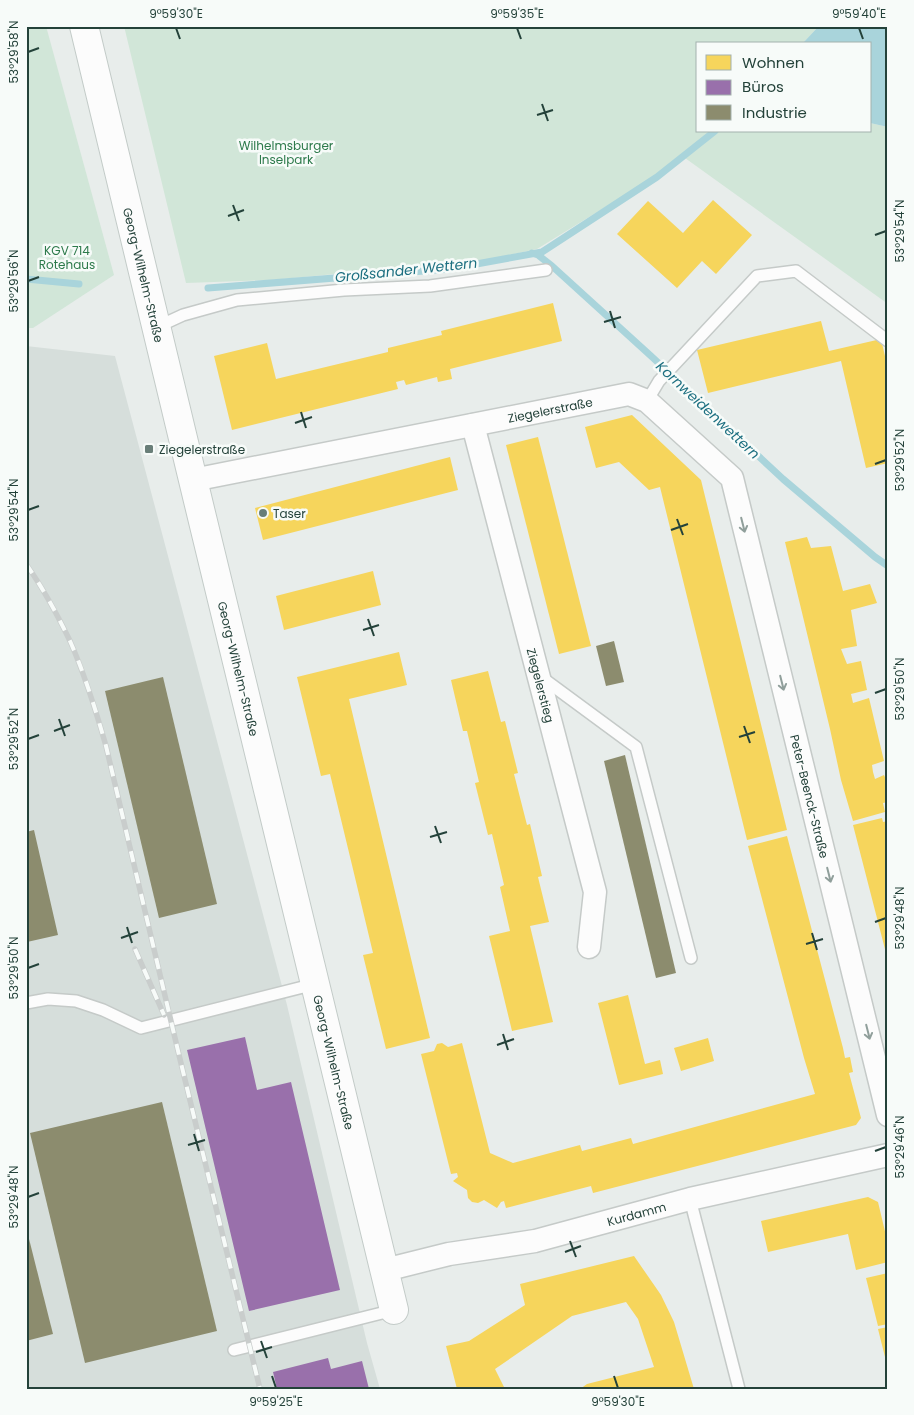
<svg xmlns="http://www.w3.org/2000/svg" width="914" height="1415" font-family="Poppins,sans-serif">
  <style>
    .built { fill: #d6dedb }
    .green { fill: #d1e6d8 }
    .water { fill: #a9d4db }
    .homes { fill: #f6d55c }
    .offices { fill: #9970ab }
    .industry { fill: #8c8c6e }
    .lines { fill: none; stroke-linecap: round; stroke-linejoin: round }
    .stream { stroke: #a9d4db; stroke-width: 7 }
    .lane-casing { stroke: #c5cac8; stroke-width: 14 }
    .street-casing { stroke: #c5cac8; stroke-width: 25 }
    .secondary-casing { stroke: #c3cbc8; stroke-width: 30 }
    .lane { stroke: #fcfcfc; stroke-width: 11 }
    .street { stroke: #fcfcfc; stroke-width: 22 }
    .secondary { stroke: #fcfcfc; stroke-width: 28 }
    .rail-casing { stroke: #c9cdcc; stroke-width: 5.5 }
    .rail { stroke: #f7fbf9; stroke-width: 4; stroke-dasharray: 11; stroke-linecap: butt }
    .oneway { stroke: #909f9b }
    .ticks { fill: none; stroke: #24423a; stroke-width: 2 }
    .poi-dot { fill: #697e78; stroke: #f7fbf9; stroke-width: 2 }
    .labels { text-anchor: middle; dominant-baseline: central; stroke-width: 5; stroke-linejoin: round; paint-order: stroke }
    .park-label { font-size: 12px; fill: #2d7a4b; stroke: #f7fbf9 }
    .street-label { font-size: 12px; fill: #24423a; stroke: #f7fbf9 }
    .poi-label { font-size: 12px; fill: #24423a; stroke: #f7fbf9; text-anchor: start }
    .water-label { font-size: 14px; font-style: italic; fill: #1c6f80; stroke: #f7fbf9 }
    .neatline { fill: none; stroke: #24423a; stroke-width: 2 }
    .ticks-label { font-size: 12px; text-anchor: middle; fill: #24423a }
  </style>
  <rect width="100%" height="100%" fill="#e8edeb"/>
  <polygon class="built" points="26,346 115,356 287,1005 367,1343 380,1389 26,1389"/>
  <g class="green">
    <polygon points="26,26 46,26 114,275 33,328 26,328"/>
    <polygon points="124,26 819,26 802,44 698,44 698,131 870,131 870,123 888,127 888,304 685,158 537,249 485,260 271,280 186,283"/>
  </g>
  <polygon class="water" points="819,26 888,26 888,127 870,123 870,44 802,44"/>
  <g class="homes">
    <polygon points="713,200 752,235 716,274 702,261 677,288 617,234 648,201 683,233"/>
    <polygon points="553,303 562,341 450,369 452,379 438,382 437,377 406,385 404,380 396,382 398,389 232,430 214,356 267,343 276,379 388,352 388,348 442,335 441,331"/>
    <polygon points="821,321 829,351 881,339 888,369 888,463 866,468 841,361 708,393 697,350"/>
    <polygon points="632,415 701,480 787,830 747,840 660,487 649,490 619,462 596,468 585,427"/>
    <polygon points="538,437 591,646 559,654 506,445"/>
    <polygon points="450,457 458,490 263,540 255,508"/>
    <polygon points="807,537 811,548 831,546 843,591 870,584 877,603 851,610 857,646 841,649 847,664 861,661 867,690 851,694 853,703 869,698 884,761 872,765 873,772 875,779 884,775 888,784 888,802 883,803 885,812 853,821 841,780 830,729 785,542"/>
    <polygon points="373,571 381,605 284,630 276,596"/>
    <polygon points="399,652 407,685 349,699 430,1038 386,1049 363,955 373,953 352,865 330,774 321,776 297,677"/>
    <polygon points="488,671 501,722 505,721 518,773 514,774 527,825 530,824 542,876 538,877 549,922 530,926 553,1022 512,1031 489,936 510,931 500,887 504,885 492,834 488,835 475,783 479,782 467,731 463,731 451,680"/>
    <polygon points="882,818 883,822 888,821 887,957 853,825"/>
    <polygon points="787,836 843,1048 845,1058 850,1057 853,1072 849,1073 861,1118 856,1125 593,1193 591,1186 506,1208 504,1201 501,1202 497,1208 484,1200 478,1203 472,1202 468,1198 467,1190 453,1181 458,1177 457,1173 451,1174 421,1054 434,1051 437,1044 442,1043 448,1047 462,1043 490,1153 513,1163 580,1145 582,1151 631,1138 633,1144 815,1094 804,1058 748,846"/>
    <polygon points="628,995 645,1064 660,1060 663,1074 619,1085 598,1003"/>
    <polygon points="708,1038 714,1061 681,1071 674,1048"/>
    <polygon points="868,1197 878,1202 888,1244 888,1262 856,1270 848,1234 768,1252 761,1221"/>
    <polygon points="634,1256 661,1295 674,1322 694,1389 580,1389 587,1384 654,1367 638,1319 626,1302 572,1316 495,1369 505,1389 457,1389 446,1346 469,1341 525,1305 520,1284"/>
    <polygon points="888,1273 888,1324 878,1326 866,1278"/>
    <polygon points="888,1327 888,1365 887,1365 878,1329"/>
  </g>
  <g class="offices">
    <polygon points="245,1037 257,1090 291,1082 340,1290 249,1311 187,1050"/>
    <polygon points="328,1358 331,1369 362,1361 369,1389 277,1389 273,1372"/>
  </g>
  <g class="industry">
    <polygon points="614,641 624,682 606,686 596,646"/>
    <polygon points="163,677 217,904 159,918 105,691"/>
    <polygon points="625,755 676,973 656,978 604,761"/>
    <polygon points="34,830 58,935 27,942 29,948 26,949 26,832"/>
    <polygon points="162,1102 217,1331 85,1363 30,1133"/>
    <polygon points="26,1227 53,1334 26,1341"/>
  </g>
  <g class="lines">
    <g class="stream">
      <polyline points="532,253 538,255 552,266 651,356 783,479 875,557 888,566"/>
      <polyline points="26,279 79,284"/>
      <polyline points="208,288 449,269 542,252 657,177 715,131"/>
    </g>
    <defs>
      <g id="lane">
        <polyline points="157,327 183,315 237,300 344,290 430,286 546,270"/>
        <polyline points="647,401 659,381 757,276 796,271 888,341"/>
        <polyline points="541,677 636,747 691,958"/>
        <polyline points="26,1003 48,999 76,1001 103,1010 141,1028 315,984"/>
        <polyline points="690,1199 739,1389"/>
        <polyline points="234,1350 394,1310"/>
      </g>
      <g id="street">
        <path id="s1" d="M473,425L595,892L589,947"/>
        <path id="s2" d="M193,480L629,394L647,401L732,478L888,1115"/>
        <path id="s3" d="M385,1270L449,1254L535,1241L690,1199L888,1155"/>
      </g>
      <g id="secondary">
        <path id="s4" d="M84,26L193,480L394,1310"/>
      </g>
    </defs>
    <use href="#lane" class="lane-casing"/>
    <use href="#street" class="street-casing"/>
    <use href="#secondary" class="secondary-casing"/>
    <use href="#lane" class="lane"/>
    <use href="#street" class="street"/>
    <use href="#secondary" class="secondary"/>
    <defs>
      <g id="rail">
        <path d="M26,564C43,588 57,614 70,641C85,675 96,711 106,746L179,1055L260,1389"/>
        <polyline points="135,949 164,1015"/>
      </g>
    </defs>
    <use href="#rail" class="rail-casing"/>
    <use href="#rail" class="rail"/>
  </g>
  <defs><path id="oneway-shaft" d="M-6 0H5M1.5-3L5.5 0L1.5 3" fill="none" stroke-width="1.6" stroke-linecap="round" stroke-linejoin="round" transform="scale(1.25)"/></defs>
  <g class="oneway">
    <use href="#oneway-shaft" transform="translate(743 525) rotate(76)"/>
    <use href="#oneway-shaft" transform="translate(782 683) rotate(76)"/>
    <use href="#oneway-shaft" transform="translate(829 875) rotate(76)"/>
    <use href="#oneway-shaft" transform="translate(868 1032) rotate(76)"/>
  </g>
  <path class="ticks" d="M176,28L180,39M517,28L521,39M859,28L863,39M28,52L39,48M542,104L548,121M537,115L553,110M233,205L239,221M228,216L244,210M875,235L886,231M28,281L39,277M610,311L615,328M604,322L621,317M301,412L306,428M295,423L312,417M875,464L886,460M28,510L39,506M677,519L683,535M671,530L688,524M368,619L374,636M363,630L379,625M875,693L886,689M59,719L65,736M744,726L750,743M54,731L70,725M739,737L755,732M28,739L39,735M435,826L441,843M430,837L447,832M875,922L886,918M127,927L132,943M812,933L817,950M121,938L138,932M806,944L823,939M28,968L39,964M503,1034L508,1050M497,1045L514,1039M194,1134L199,1151M188,1145L205,1140M875,1151L886,1147M28,1197L39,1193M570,1241L576,1257M565,1252L581,1246M261,1341L267,1358M256,1352L272,1347M272,1376L276,1388M614,1376L618,1388"/>
  <g class="poi-dot">
    <rect x="144" y="444" width="10" height="10" rx="2.5"/>
    <circle cx="263" cy="513" r="5"/>
  </g>
  <g class="labels">
    <g class="park-label">
      <text x="286" y="145">Wilhelmsburger<tspan x="286" dy="14">Inselpark</tspan></text>
      <text x="67" y="250">KGV 714<tspan x="67" dy="14">Rotehaus</tspan></text>
    </g>
    <g class="street-label">
      <text stroke="none"><textPath href="#s4" startOffset="256">Georg-Wilhelm-Straße</textPath></text>
      <text stroke="none"><textPath href="#s2" startOffset="364">Ziegelerstraße</textPath></text>
      <text stroke="none"><textPath href="#s4" startOffset="661">Georg-Wilhelm-Straße</textPath></text>
      <text stroke="none"><textPath href="#s1" startOffset="269">Ziegelerstieg</textPath></text>
      <text stroke="none"><textPath href="#s2" startOffset="906">Peter-Beenck-Straße</textPath></text>
      <text stroke="none"><textPath href="#s4" startOffset="1066">Georg-Wilhelm-Straße</textPath></text>
      <text stroke="none"><textPath href="#s3" startOffset="258">Kurdamm</textPath></text>
    </g>
    <g class="poi-label">
      <text x="159" y="449">Ziegelerstraße</text>
      <text x="273" y="513">Taser</text>
    </g>
    <g class="water-label">
      <text transform="translate(406 270) rotate(-6)">Großsander Wettern</text>
      <text transform="translate(708 410) rotate(43)">Kornweidenwettern</text>
    </g>
  </g>
  <rect width="914" height="1415" fill="none" stroke="#f7fbf9" stroke-width="55"/>
  <rect x="696" y="42" width="175" height="90" fill="#f7fbf9" stroke="#a3b1ad"/>
  <rect x="706" y="55" width="25" height="15" fill="#f6d55c" stroke="#a3b1ad"/>
  <text x="742" y="68" font-size="15" fill="#24423a">Wohnen</text>
  <rect x="706" y="80" width="25" height="15" fill="#9970ab" stroke="#a3b1ad"/>
  <text x="742" y="92" font-size="15" fill="#24423a">Büros</text>
  <rect x="706" y="105" width="25" height="15" fill="#8c8c6e" stroke="#a3b1ad"/>
  <text x="742" y="118" font-size="15" fill="#24423a">Industrie</text>
  <rect x="28" y="28" width="858" height="1360" class="neatline"/>
  <g class="ticks-label">
    <text x="176" y="18">9°59'30"E</text>
    <text x="517" y="18">9°59'35"E</text>
    <text x="859" y="18">9°59'40"E</text>
    <text transform="translate(14 52) rotate(-90)" y="4">53°29'58"N</text>
    <text transform="translate(900 231) rotate(-90)" y="4">53°29'54"N</text>
    <text transform="translate(14 281) rotate(-90)" y="4">53°29'56"N</text>
    <text transform="translate(900 460) rotate(-90)" y="4">53°29'52"N</text>
    <text transform="translate(14 510) rotate(-90)" y="4">53°29'54"N</text>
    <text transform="translate(900 689) rotate(-90)" y="4">53°29'50"N</text>
    <text transform="translate(14 739) rotate(-90)" y="4">53°29'52"N</text>
    <text transform="translate(900 918) rotate(-90)" y="4">53°29'48"N</text>
    <text transform="translate(14 968) rotate(-90)" y="4">53°29'50"N</text>
    <text transform="translate(900 1147) rotate(-90)" y="4">53°29'46"N</text>
    <text transform="translate(14 1197) rotate(-90)" y="4">53°29'48"N</text>
    <text x="276" y="1406">9°59'25"E</text>
    <text x="618" y="1406">9°59'30"E</text>
  </g>
</svg>
